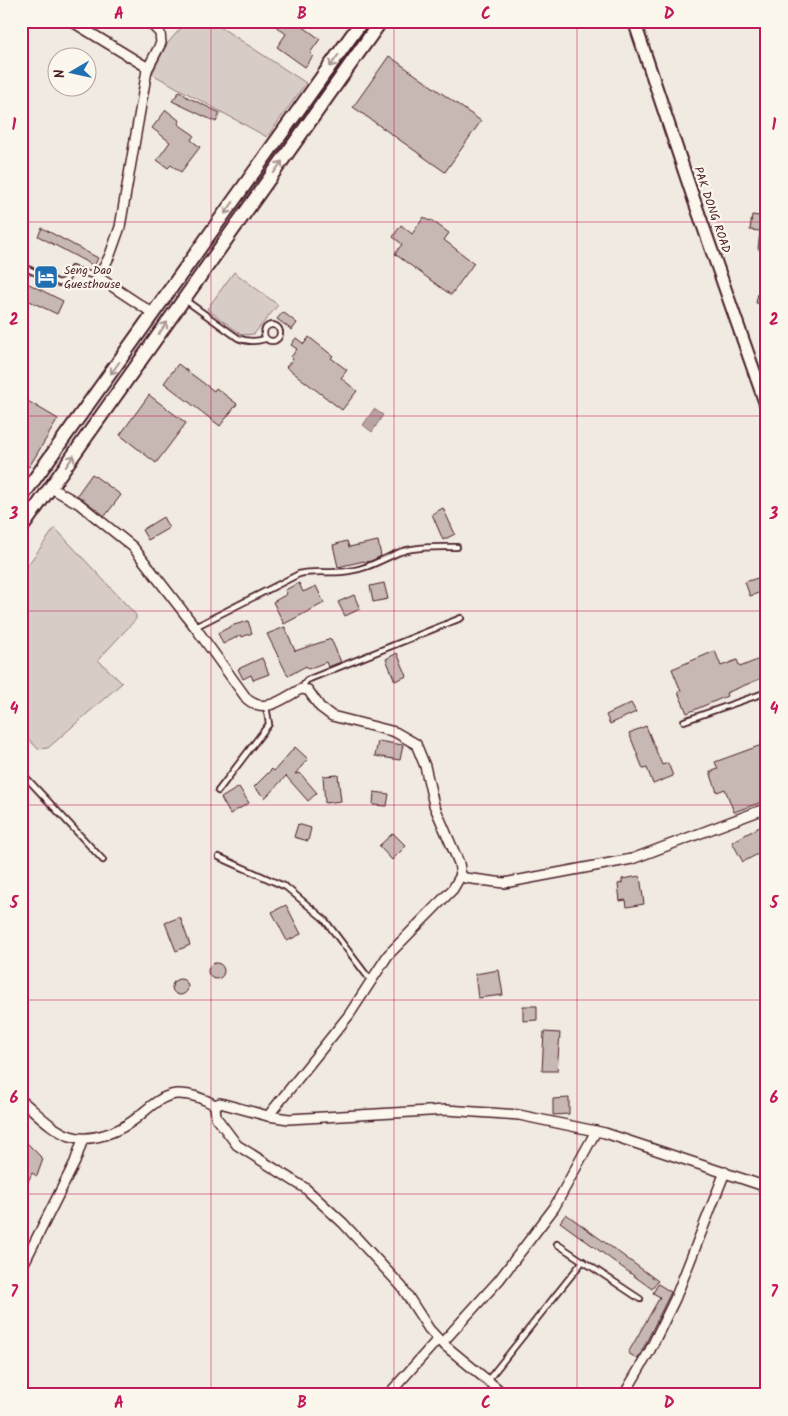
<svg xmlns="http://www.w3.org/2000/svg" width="788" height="1416" font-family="Kalam,sans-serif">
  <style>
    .green { fill: #d8ccc6; stroke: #917678 }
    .water { fill: #b8a4a2; stroke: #8c6f72 }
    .building { fill: #c8b8b3; stroke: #4a1f2b }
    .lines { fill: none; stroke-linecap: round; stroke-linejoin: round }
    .service-casing { stroke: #4a1f2b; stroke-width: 8 }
    .minor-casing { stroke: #4a1f2b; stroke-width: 12 }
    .tertiary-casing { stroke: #4a1f2b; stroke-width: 15 }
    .secondary-casing { stroke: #4a1f2b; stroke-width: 16 }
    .service { stroke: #fbf7ec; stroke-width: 4.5 }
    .minor { stroke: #fbf7ec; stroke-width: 9 }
    .tertiary { stroke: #fbf7ec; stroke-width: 11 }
    .secondary { stroke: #fbf7ec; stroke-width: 12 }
    .oneway { stroke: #ab9695 }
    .grid { fill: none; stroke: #c2185b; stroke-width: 1; stroke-opacity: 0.55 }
    .labels { text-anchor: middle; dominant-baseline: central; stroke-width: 4.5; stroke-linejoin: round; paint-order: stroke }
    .street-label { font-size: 12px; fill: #4a1f2b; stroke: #fbf7ec }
    .poi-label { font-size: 12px; fill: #4a1f2b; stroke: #fbf7ec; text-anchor: start }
    .neatline { fill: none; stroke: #c2185b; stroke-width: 2 }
    .grid-label { font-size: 16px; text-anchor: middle; font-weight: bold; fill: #c2185b }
  </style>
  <rect width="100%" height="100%" fill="#f0eae0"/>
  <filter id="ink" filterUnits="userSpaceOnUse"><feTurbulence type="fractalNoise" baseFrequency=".02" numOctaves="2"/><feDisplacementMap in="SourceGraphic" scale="10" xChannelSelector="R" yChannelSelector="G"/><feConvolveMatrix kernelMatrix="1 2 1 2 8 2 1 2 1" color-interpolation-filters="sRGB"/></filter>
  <g filter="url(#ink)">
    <g class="green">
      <polygon points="187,21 211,21 306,83 267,137 152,74 167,44"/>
      <polygon points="234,272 278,305 254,334 242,335 207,309"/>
      <polygon points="55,528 136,615 136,619 98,660 122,683 48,748 38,749 21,731 21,574"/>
    </g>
    <polygon class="water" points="374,409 383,415 372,432 363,425"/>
    <g class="building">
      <polygon points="269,21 295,21 320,39 310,53 313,56 305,67 277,47 286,34"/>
      <polygon points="389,56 481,121 445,172 353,107"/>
      <polygon points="180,91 187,97 220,113 216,122 172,101"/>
      <polygon points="166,110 180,121 178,124 194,135 191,140 200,147 181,172 171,165 168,168 157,160 170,142 152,128"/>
      <polygon points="752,215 767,217 767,250 758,249 760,231 750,230"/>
      <polygon points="424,217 429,221 431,220 449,233 444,240 474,263 451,295 395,254 402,244 393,237 401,225 412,234"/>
      <polygon points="42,228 98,258 94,266 38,236"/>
      <polygon points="763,272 767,272 767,305 756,303"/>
      <polygon points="21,280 63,301 57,314 21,297"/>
      <polygon points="283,312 297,323 292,330 277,319"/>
      <polygon points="309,337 333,356 331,358 347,370 341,378 357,391 342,410 286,367 293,359 291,357 297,349 291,345 296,338 304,344"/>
      <polygon points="178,364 214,391 216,388 237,404 220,426 164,383"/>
      <polygon points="149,395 186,423 156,463 120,435"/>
      <polygon points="21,397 58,419 29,467 21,462"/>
      <polygon points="92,474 121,495 105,516 77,495"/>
      <polygon points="443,508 455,534 443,540 432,514"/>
      <polygon points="163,517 169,528 148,540 142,530"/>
      <polygon points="347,541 349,547 378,541 381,556 371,561 365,562 364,561 338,567 333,545"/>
      <polygon points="767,575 767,590 750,596 745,582"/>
      <polygon points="299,583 303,592 316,586 324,603 284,624 273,602 287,594 285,590"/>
      <polygon points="384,583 388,599 373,602 370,586"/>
      <polygon points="354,595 360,609 345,616 338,602"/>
      <polygon points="248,621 252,633 242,637 241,635 223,644 218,633 234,625"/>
      <polygon points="285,627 295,651 331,639 341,662 328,667 326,662 308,669 306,666 288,676 267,634"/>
      <polygon points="715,651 721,666 737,660 740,667 767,656 767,676 726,693 727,696 687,713 678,692 681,691 672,669"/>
      <polygon points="397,653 407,676 395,681 386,659"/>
      <polygon points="262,658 269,674 253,680 251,675 243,679 238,669"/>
      <polygon points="631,703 636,712 610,724 606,715"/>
      <polygon points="646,726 662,765 668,763 673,776 653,784 647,768 643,769 629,733"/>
      <polygon points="378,741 403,745 400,760 375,756"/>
      <polygon points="767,743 767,800 734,812 725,789 717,792 710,772 718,769 715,762"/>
      <polygon points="295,747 308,759 295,774 300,773 317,793 308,801 286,776 265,798 254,787 272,769 274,771"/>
      <polygon points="338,775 341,801 325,803 323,776"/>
      <polygon points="239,787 249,803 230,814 221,798"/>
      <polygon points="374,792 389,794 387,806 373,805"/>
      <polygon points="767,823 767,849 743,862 732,842"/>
      <polygon points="298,824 311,828 308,841 294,837"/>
      <polygon points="393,833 406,846 392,860 379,846"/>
      <polygon points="640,876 644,904 627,907 626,900 620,901 618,884 622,883 622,879"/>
      <polygon points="286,905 301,934 287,941 272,912"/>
      <polygon points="180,917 190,945 176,951 165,923"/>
      <circle cx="216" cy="971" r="8"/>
      <polygon points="499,970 503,995 478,998 475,974"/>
      <circle cx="180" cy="987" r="8"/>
      <polygon points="523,1006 537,1006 537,1020 523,1021"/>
      <polygon points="544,1032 560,1033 557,1071 542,1071"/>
      <polygon points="569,1098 569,1114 553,1115 553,1099"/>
      <polygon points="21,1137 43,1159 37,1176 32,1173 21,1197"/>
      <polygon points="566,1214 658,1281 652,1289 560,1222"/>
      <polygon points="658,1284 671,1292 638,1359 628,1353 660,1297 653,1293"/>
    </g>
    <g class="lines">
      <defs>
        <g id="service">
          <polyline points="21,266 59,283 65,281 72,269 98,277"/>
          <path d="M185,300L238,338C247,342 255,342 265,339"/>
          <circle cx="272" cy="333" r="8"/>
          <path d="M195,627L299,574C316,570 332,574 349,571C367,569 383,559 400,552C418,546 438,547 457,547"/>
          <polyline points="304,689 304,684 307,680 461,618"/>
          <polyline points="684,721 767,692"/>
          <polyline points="21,772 103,860"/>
          <polyline points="218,791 269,724 266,706"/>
          <polyline points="219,857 286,887 324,919 371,981"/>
          <polyline points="766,875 767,875"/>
          <polyline points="557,1244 640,1299"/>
          <polyline points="488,1380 583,1261"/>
        </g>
        <g id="minor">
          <polyline points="71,21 145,66 147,70"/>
          <polyline points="148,21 160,33 161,43 147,70 120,227 110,255 104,267 98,274 98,277 154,314"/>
          <path d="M51,488L78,503L133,547L195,627L247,699C266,715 283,698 301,689L308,690L320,707L332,716L395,732L416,744L425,766L434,805L459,863L461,875L465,878L504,883L632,859L767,808"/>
          <path d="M21,1100C36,1112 52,1130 70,1136C90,1143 118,1132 134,1120C147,1110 159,1096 176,1094C191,1093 203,1098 215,1105L216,1117L237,1145L305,1188L343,1223L402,1287L429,1329L442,1343L505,1395"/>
          <polyline points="215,1105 220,1103 268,1116 289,1119 446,1110 519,1115 605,1133 767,1187"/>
          <polyline points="268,1116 349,1015 388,955 453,889 461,875"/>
          <polyline points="21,1269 75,1162 83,1139"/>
          <polyline points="442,1343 499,1280 554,1208 596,1131"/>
          <polyline points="388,1395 438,1339"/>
          <polyline points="624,1395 649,1352 675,1299 725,1172"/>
        </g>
        <polyline id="tertiary" points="634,21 694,200 767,408"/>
        <g id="secondary">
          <polyline points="21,498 362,21"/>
          <polyline points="21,529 381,21"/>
        </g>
      </defs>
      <use href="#service" class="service-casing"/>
      <use href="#minor" class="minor-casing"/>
      <use href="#tertiary" class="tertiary-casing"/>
      <use href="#secondary" class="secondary-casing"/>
      <use href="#service" class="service"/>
      <use href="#minor" class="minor"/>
      <use href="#tertiary" class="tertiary"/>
      <use href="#secondary" class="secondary"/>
    </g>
    <defs><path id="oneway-shaft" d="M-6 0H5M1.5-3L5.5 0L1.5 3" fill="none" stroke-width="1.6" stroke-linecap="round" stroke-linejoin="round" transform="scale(1.25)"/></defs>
    <g class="oneway">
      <use href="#oneway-shaft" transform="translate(334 61) rotate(125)"/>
      <use href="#oneway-shaft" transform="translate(278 167) rotate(-55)"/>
      <use href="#oneway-shaft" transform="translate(229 208) rotate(125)"/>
      <use href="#oneway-shaft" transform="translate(163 328) rotate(-55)"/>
      <use href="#oneway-shaft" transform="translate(115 368) rotate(126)"/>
      <use href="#oneway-shaft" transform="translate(70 461) rotate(-55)"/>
    </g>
  </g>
  <path class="grid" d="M211,21V1395M394,21V1395M577,21V1395M21,222H767M21,416H767M21,611H767M21,805H767M21,1000H767M21,1194H767"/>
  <defs>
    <symbol id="hotel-square" viewBox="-11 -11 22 22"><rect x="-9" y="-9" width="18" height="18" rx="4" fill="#1f6fb2" stroke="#fbf7ec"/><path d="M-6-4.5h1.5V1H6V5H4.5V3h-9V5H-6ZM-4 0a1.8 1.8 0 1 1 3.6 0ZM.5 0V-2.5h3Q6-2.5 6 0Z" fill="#fff"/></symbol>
  </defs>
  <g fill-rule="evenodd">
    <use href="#hotel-square" x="32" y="263" width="28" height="28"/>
  </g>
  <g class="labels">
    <g class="street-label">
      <text transform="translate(712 210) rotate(71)">PAK DONG ROAD</text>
    </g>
    <g class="poi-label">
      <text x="64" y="270">Seng Dao<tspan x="64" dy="14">Guesthouse</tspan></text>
    </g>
  </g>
  <rect width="788" height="1416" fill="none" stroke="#fbf7ec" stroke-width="55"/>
  <g transform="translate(72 72) rotate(261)"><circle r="24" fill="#fbf7ec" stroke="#b4a19f"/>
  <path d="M0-4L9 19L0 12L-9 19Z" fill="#1f6fb2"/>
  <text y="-8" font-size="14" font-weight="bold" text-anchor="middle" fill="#4a1f2b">N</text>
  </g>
  <rect x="28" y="28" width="732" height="1360" class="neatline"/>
  <g class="grid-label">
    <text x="119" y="19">A</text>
    <text x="302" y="19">B</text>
    <text x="486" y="19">C</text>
    <text x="669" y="19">D</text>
    <text x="14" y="130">1</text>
    <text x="774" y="130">1</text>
    <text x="14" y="325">2</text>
    <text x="774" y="325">2</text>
    <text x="14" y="519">3</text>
    <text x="774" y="519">3</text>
    <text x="14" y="714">4</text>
    <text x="774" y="714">4</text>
    <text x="14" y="908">5</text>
    <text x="774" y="908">5</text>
    <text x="14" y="1103">6</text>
    <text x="774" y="1103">6</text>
    <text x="14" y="1297">7</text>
    <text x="774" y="1297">7</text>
    <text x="119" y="1408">A</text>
    <text x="302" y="1408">B</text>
    <text x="486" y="1408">C</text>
    <text x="669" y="1408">D</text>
  </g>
</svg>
